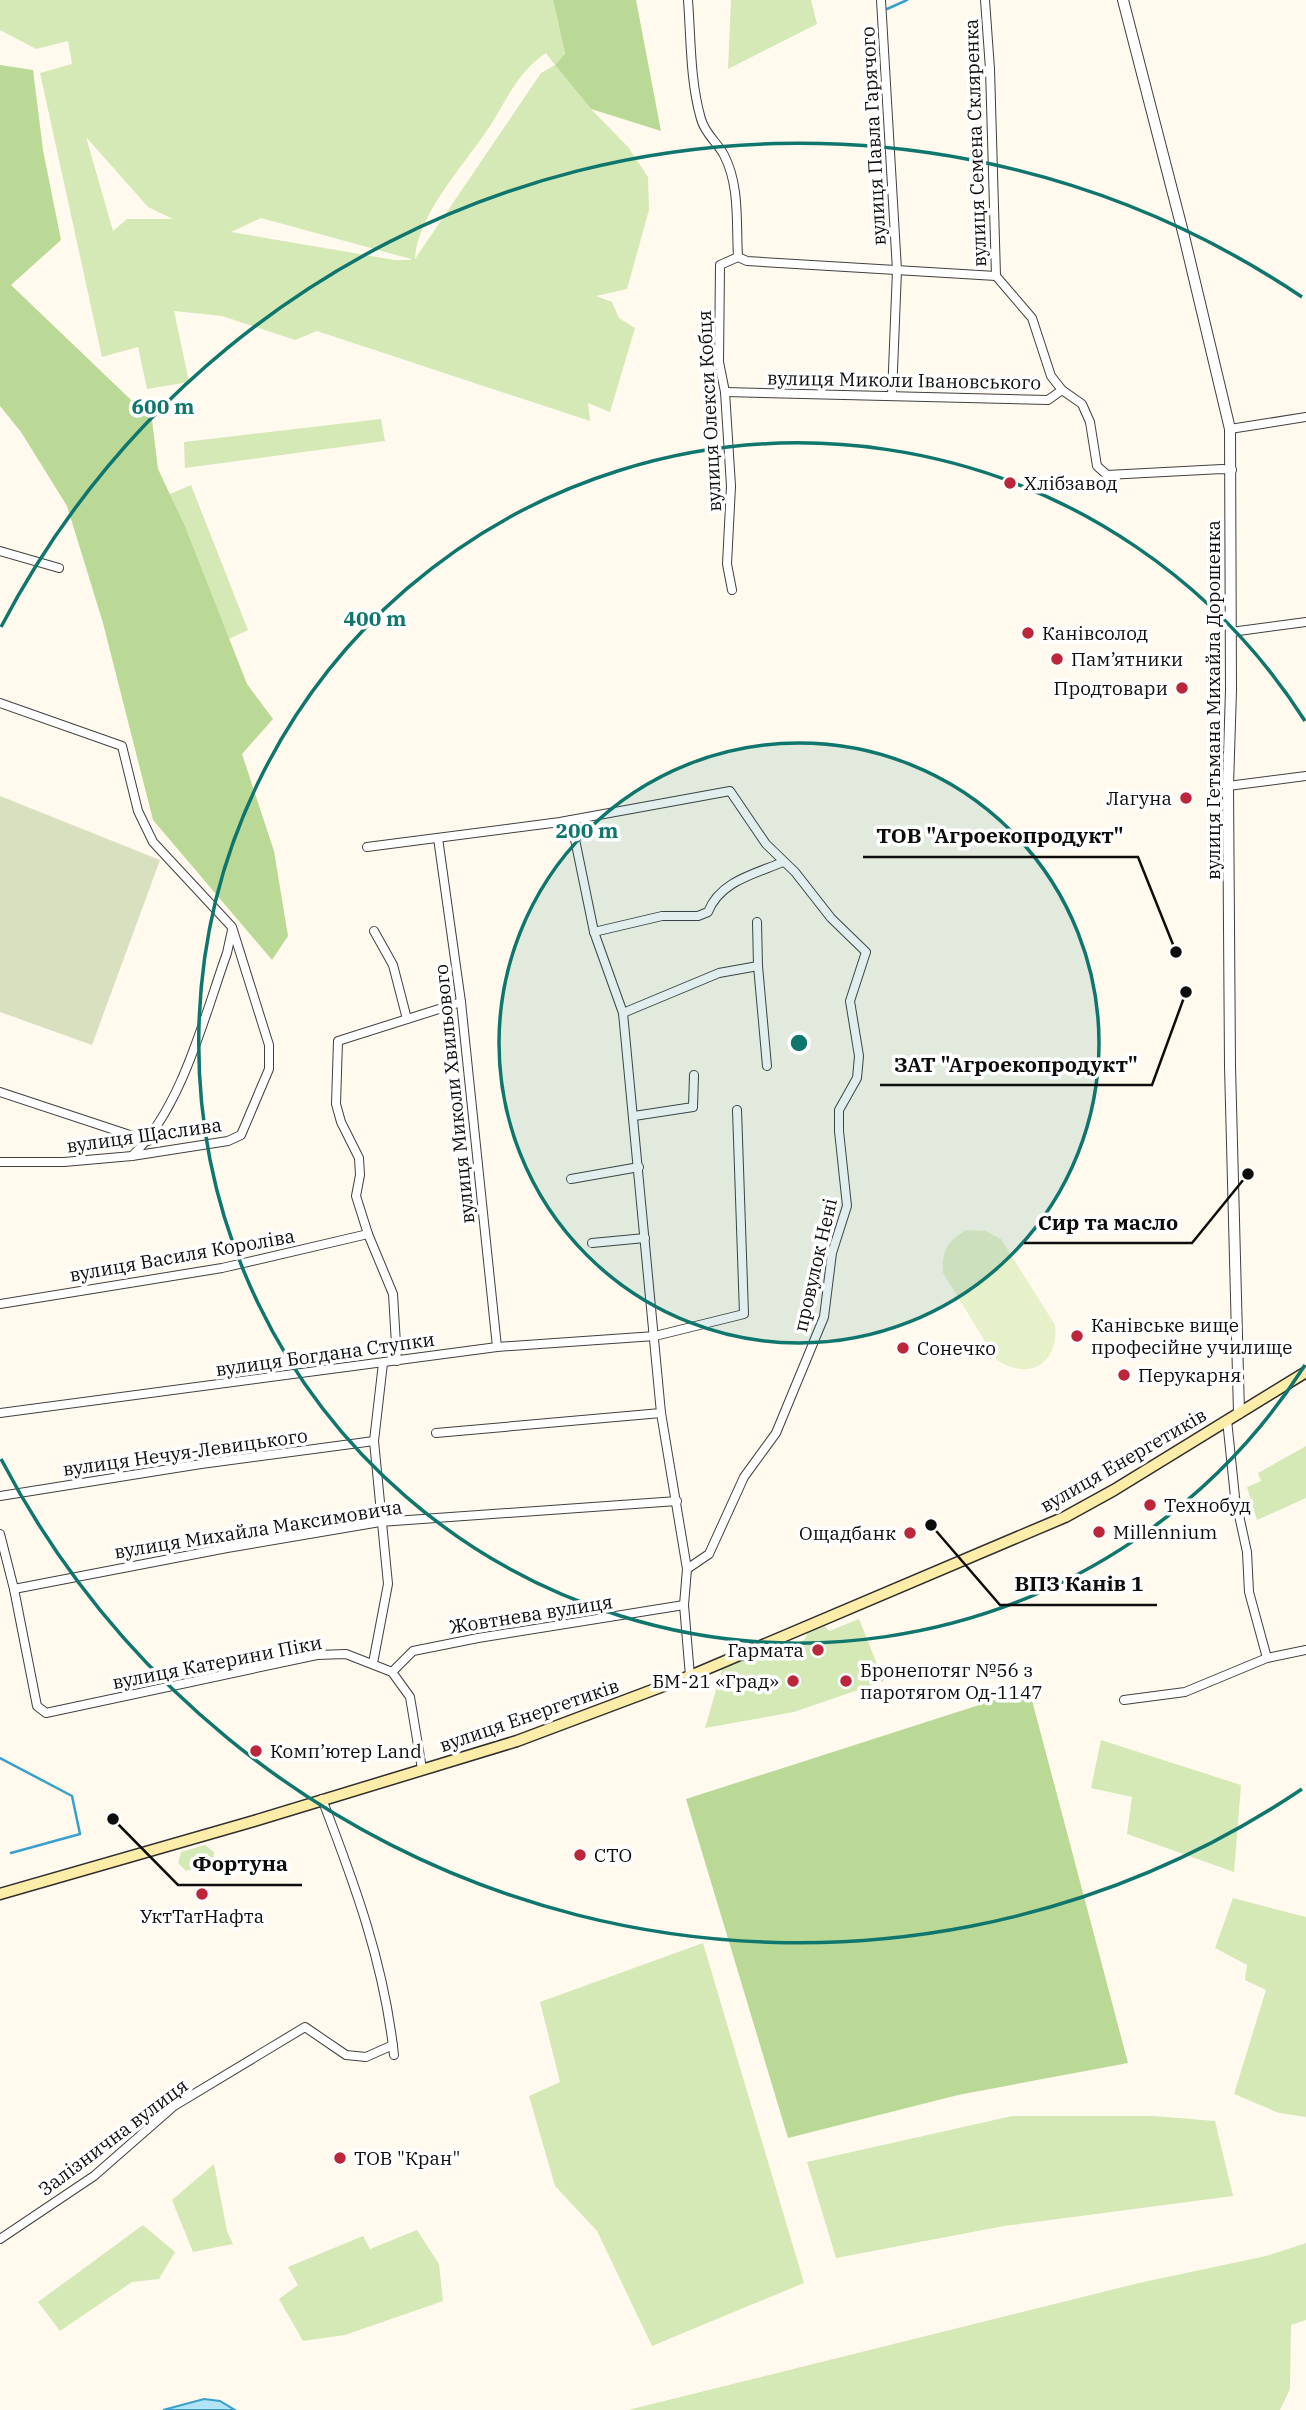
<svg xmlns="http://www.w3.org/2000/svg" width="1306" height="2410" font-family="'IBM Plex Serif',serif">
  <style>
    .green { fill: #d5e9b7; fill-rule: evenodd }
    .forest { fill: #bbd996 }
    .cemetery { fill: #d8e0bf }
    .pitch { fill: #e6f0c9 }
    .water { fill: #b2e3f6; stroke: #399fcc; stroke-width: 2 }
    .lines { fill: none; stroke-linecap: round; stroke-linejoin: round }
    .stream { stroke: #399fcc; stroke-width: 2.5 }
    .minor-casing { stroke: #404040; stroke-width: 10 }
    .tertiary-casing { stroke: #404040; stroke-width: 12 }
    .secondary-casing { stroke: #2f2f2f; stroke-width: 13 }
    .minor { stroke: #fff; stroke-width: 8 }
    .tertiary { stroke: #fff; stroke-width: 10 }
    .secondary { stroke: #feeda8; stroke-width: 10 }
    .ring { fill: none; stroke: #0f766e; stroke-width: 3.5 }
    .poi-dot { fill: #bc263b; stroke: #fff; stroke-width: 2.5 }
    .labels { text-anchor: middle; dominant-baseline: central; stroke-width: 7; stroke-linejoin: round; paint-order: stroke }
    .street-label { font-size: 19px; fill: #0d0d0d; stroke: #fff }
    .poi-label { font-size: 19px; fill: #0d0d0d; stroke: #fff; text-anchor: start }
    .centre { fill: #0f766e; stroke: #fff; stroke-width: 3.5 }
    .ring-label { font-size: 21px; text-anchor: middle; font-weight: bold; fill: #0f766e; stroke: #fff; stroke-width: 7; stroke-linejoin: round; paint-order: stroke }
    .leader { fill: none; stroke: #0d0d0d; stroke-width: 2.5 }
    .callout-dot { fill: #0d0d0d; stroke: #fff; stroke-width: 2.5 }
    .callout-label { font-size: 21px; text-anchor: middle; font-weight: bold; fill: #0d0d0d; stroke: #fff; stroke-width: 7; stroke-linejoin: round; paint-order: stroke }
  </style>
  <rect width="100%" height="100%" fill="#fffaed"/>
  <g class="green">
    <path d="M0,0H553L565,55L555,65L591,109L628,147L648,177L649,210L627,289L596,296L612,302L619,318L635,328L610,412L588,403L590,421L317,331L295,340L222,316L174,311L189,382L147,389L138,347L102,357L40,73L72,64L68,41L36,49L0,30ZM546,53L555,65L541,73L415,259C417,215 464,165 488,129C506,102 517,72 546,53ZM86,137L148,207L173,219H127L113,231ZM261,218L411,259V260H395L231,232Z"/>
    <polygon points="731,0 811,0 817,24 728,69"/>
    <polygon points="381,419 385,441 185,468 184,442"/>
    <polygon points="191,485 248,630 229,639 170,494"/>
    <polygon points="1306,1446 1306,1498 1257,1520 1247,1487 1261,1481 1258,1473"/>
    <polygon points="859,1619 884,1681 794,1712 705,1728 722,1669 751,1657 758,1659 804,1640 808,1632 825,1626 829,1631"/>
    <polygon points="1101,1740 1241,1785 1234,1872 1127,1834 1132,1797 1091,1788"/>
    <polygon points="205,1845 214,1852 213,1863 186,1871 178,1863 181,1852"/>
    <polygon points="1233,1898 1306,1917 1306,2117 1279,2113 1234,2094 1266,1990 1245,1980 1247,1965 1215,1948"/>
    <polygon points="703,1943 804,2283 652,2346 597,2231 555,2186 529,2096 560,2082 540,2002"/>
    <polygon points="1012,2116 1154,2116 1215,2121 1233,2196 1004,2226 836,2258 807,2162"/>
    <polygon points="214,2164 227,2231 233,2244 193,2252 172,2200"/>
    <polygon points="143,2225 175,2252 159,2279 132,2282 60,2331 38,2302"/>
    <polygon points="417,2230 439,2264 443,2301 345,2335 303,2341 279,2299 298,2285 288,2267 363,2236 370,2249"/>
    <polygon points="1306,2243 1306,2320 1291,2325 1290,2389 1280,2410 628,2410 1139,2283 1266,2256"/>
  </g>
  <g class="forest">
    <polygon points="553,0 636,0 661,131 591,109 555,65 565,54"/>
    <polygon points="0,65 33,70 43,150 61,240 11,285 152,420 158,469 184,524 247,684 273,719 242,754 274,851 288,936 272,960 153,820 103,623 67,506 21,432 0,406"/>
    <polygon points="1029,1689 1128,2063 958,2095 788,2138 686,1799"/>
  </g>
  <polygon class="cemetery" points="0,796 160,860 92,1045 0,1012"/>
  <path class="pitch" d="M966,1230L985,1231L1001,1239L1055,1325C1059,1364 1028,1382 996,1359L943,1273C941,1251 948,1241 966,1230Z"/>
  <polygon class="water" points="204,2399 220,2401 235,2410 163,2410"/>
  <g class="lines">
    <g class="stream">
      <polyline points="887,9 907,0"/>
      <polyline points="0,1758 72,1796 80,1834 11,1853"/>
    </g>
    <defs>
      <g id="minor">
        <path d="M688,0C691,39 690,81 701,119C705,134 717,142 724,155C740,186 736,222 738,257L720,265L719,362L725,392L731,486L727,564L732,590"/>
        <polyline points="881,0 897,270 892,395"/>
        <polyline points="985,0 990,69 996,276 1032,318 1051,376 1062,390 1082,404 1090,422 1097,466 1107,475 1222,469 1232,470"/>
        <polyline points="738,257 747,261 996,276"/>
        <polyline points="725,392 1048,400 1062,390"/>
        <polyline points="1230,429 1306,417"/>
        <polyline points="0,551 59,568"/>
        <polyline points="1231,632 1306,622"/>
        <polyline points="0,703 122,746 138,811 153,842 232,927 269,1045 269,1069 241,1135 228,1141 132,1156 64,1162 0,1162"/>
        <polyline points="1228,786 1306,776"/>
        <polyline points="571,820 594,932 623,1013 661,1413 687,1569 684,1605 690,1676"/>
        <polyline points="438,838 461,1002 497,1347"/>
        <polyline points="367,847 560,822 730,791 766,844 795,872 831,918 866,952 850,1001 859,1056 857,1078 839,1110 839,1131 847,1206 832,1253 824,1317 776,1433 744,1477 709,1554 687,1569"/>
        <polyline points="757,922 758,966 767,1066"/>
        <polyline points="374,931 393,965 407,1019"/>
        <path d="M594,932L662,916H698L708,912C720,881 755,874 783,862"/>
        <polyline points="623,1013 719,973 758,966"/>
        <polyline points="0,1092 148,1141"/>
        <polyline points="634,1116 693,1107 694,1075"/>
        <path d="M132,1156C182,1108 204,1017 227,953L232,930"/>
        <polyline points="571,1179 639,1167"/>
        <polyline points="592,1243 645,1238"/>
        <polyline points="0,1304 222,1268 368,1234"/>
        <polyline points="397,1361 393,1294 368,1234 356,1196 360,1175 359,1158 341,1122 336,1104 338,1041 461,1002"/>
        <polyline points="0,1413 497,1347 655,1336 744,1314 737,1110"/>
        <polyline points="1227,1420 1235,1497 1247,1552 1249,1592 1267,1658"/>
        <polyline points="436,1433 661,1413"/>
        <polyline points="0,1496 201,1464 374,1441"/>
        <polyline points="0,1534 14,1589 37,1706 46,1713 317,1655 346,1654 392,1672 410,1697 422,1769"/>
        <polyline points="14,1589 227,1548 380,1522 677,1501"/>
        <polyline points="373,1663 388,1584 374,1441 383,1363"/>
        <polyline points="392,1672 413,1651 478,1638 684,1605"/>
        <polyline points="1124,1700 1185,1692 1267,1658 1306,1650"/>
        <path d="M322,1799C355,1885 384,1963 394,2055"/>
        <polyline points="0,2239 94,2176 174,2106 305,2027 346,2055 366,2057 393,2045"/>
      </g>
      <polyline id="tertiary" points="1123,0 1184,236 1230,429 1231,690 1228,786 1230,1066 1239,1413"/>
      <polyline id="secondary" points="0,1894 254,1821 517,1741 690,1676 1065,1517 1114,1490 1306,1372"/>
    </defs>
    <use href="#minor" class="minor-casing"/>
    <use href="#tertiary" class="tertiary-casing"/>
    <use href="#secondary" class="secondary-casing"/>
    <use href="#minor" class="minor"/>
    <use href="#tertiary" class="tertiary"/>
    <use href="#secondary" class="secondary"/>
  </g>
  <circle cx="799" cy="1043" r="300" fill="#0f766e" fill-opacity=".12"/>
  <g class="ring">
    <circle cx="799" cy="1043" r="300"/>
    <path d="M1305 1365A600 600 0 1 1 1305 721"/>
    <path d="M1302 1789A900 900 0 0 1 1 1459M1 627A900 900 0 0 1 1302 297"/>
  </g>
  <g class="poi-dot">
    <circle cx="1010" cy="483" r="7"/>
    <circle cx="1028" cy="633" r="7"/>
    <circle cx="1057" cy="659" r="7"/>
    <circle cx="1182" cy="688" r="7"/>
    <circle cx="1186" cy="798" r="7"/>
    <circle cx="1077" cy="1336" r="7"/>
    <circle cx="903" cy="1348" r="7"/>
    <circle cx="1124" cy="1375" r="7"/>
    <circle cx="1150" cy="1505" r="7"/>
    <circle cx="1099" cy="1532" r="7"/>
    <circle cx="910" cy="1533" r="7"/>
    <circle cx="818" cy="1650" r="7"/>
    <circle cx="793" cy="1681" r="7"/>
    <circle cx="846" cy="1681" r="7"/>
    <circle cx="256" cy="1751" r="7"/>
    <circle cx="580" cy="1855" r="7"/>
    <circle cx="202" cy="1894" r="7"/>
    <circle cx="340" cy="2158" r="7"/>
  </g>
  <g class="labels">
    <g class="street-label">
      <text transform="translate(873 136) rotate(-93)">вулиця Павла Гарячого</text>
      <text transform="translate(975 143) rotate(-92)">вулиця Семена Скляренка</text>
      <text transform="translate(904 380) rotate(1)">вулиця Миколи Івановського</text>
      <text transform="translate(709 411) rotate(-93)">вулиця Олекси Кобця</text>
      <text transform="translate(1213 700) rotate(-90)">вулиця Гетьмана Михайла Дорошенка</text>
      <text transform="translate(454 1094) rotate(-96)">вулиця Миколи Хвильового</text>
      <text transform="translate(144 1135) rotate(-8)">вулиця Щаслива</text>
      <text transform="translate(182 1255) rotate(-10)">вулиця Василя Короліва</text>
      <text transform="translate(815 1265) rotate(-77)">провулок Нені</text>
      <text transform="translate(325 1354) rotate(-8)">вулиця Богдана Ступки</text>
      <text transform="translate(185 1452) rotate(-8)">вулиця Нечуя-Левицького</text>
      <text transform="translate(1123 1460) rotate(-30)">вулиця Енергетиків</text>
      <text transform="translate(258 1529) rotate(-9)">вулиця Михайла Максимовича</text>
      <text transform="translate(531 1614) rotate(-9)">Жовтнева вулиця</text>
      <text transform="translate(217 1662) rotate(-11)">вулиця Катерини Піки</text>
      <text transform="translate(529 1715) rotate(-19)">вулиця Енергетиків</text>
      <text transform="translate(113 2137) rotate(-37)">Залізнична вулиця</text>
    </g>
    <g class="poi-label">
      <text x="1024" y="483">Хлібзавод</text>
      <text x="1042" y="633">Канівсолод</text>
      <text x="1071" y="659">Пам’ятники</text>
      <text x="1168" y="688" text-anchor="end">Продтовари</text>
      <text x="1172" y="798" text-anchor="end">Лагуна</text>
      <text x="1091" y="1325">Канівське вище<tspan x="1091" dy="22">професійне училище</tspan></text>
      <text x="917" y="1348">Сонечко</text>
      <text x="1138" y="1375">Перукарня</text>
      <text x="1164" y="1505">Технобуд</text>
      <text x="1113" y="1532">Millennium</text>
      <text x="896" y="1533" text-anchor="end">Ощадбанк</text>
      <text x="804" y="1650" text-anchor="end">Гармата</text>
      <text x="860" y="1670">Бронепотяг №56 з<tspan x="860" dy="22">паротягом Од-1147</tspan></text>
      <text x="779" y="1681" text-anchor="end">БМ-21 «Град»</text>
      <text x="270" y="1751">Комп’ютер Land</text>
      <text x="594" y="1855">СТО</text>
      <text x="202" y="1916" text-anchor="middle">УктТатНафта</text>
      <text x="354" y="2158">ТОВ "Кран"</text>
    </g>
  </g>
  <circle cx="799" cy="1043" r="10" class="centre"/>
  <g class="ring-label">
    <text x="163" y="414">600 m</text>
    <text x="375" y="626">400 m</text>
    <text x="587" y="838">200 m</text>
  </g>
  <path class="leader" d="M1176 952L1138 857H863M1186 992L1152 1085H880M1248 1174L1192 1243H1024M931 1525L1000 1605H1157M113 1819L178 1885H302"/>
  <g class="callout-dot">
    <circle cx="1176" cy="952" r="7"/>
    <circle cx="1186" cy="992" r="7"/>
    <circle cx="1248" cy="1174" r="7"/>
    <circle cx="931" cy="1525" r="7"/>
    <circle cx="113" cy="1819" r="7"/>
  </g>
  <g class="callout-label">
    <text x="1000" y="843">ТОВ "Агроекопродукт"</text>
    <text x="1016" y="1072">ЗАТ "Агроекопродукт"</text>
    <text x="1108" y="1230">Сир та масло</text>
    <text x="1079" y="1591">ВПЗ Канів 1</text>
    <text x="240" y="1871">Фортуна</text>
  </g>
</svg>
